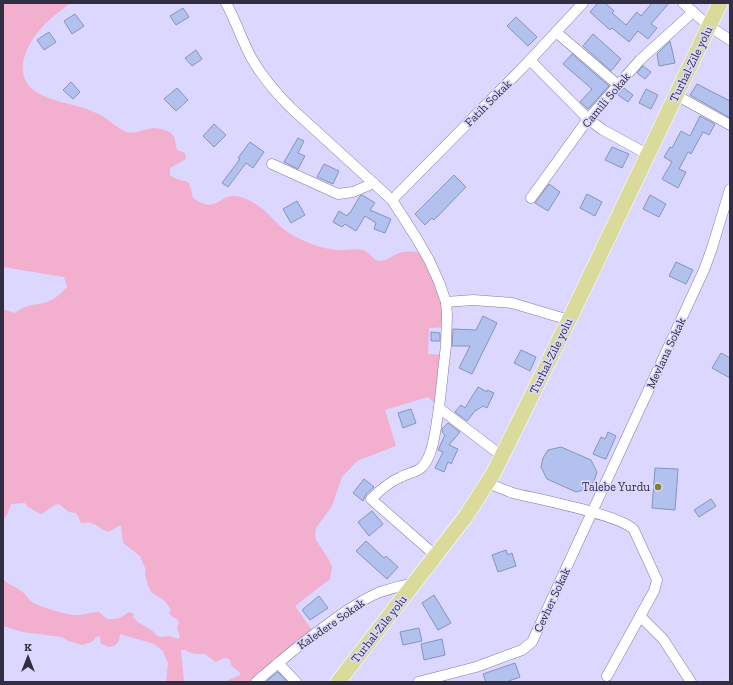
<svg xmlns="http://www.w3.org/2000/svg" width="733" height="685" font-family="'Zilla Slab',serif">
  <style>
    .green { fill: #f2afce }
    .building { fill: #b2c1ed; stroke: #8494bf }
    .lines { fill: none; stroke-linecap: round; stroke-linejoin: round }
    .street-casing { stroke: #807ba7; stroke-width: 11 }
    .primary-casing { stroke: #fff; stroke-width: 16 }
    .street { stroke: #fff; stroke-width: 10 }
    .primary { stroke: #dada9b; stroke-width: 15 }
    .poi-dot { fill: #7f8029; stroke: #dbd7fe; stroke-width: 1.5 }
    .labels { text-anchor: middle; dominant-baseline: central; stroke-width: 3.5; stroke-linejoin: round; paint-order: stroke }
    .street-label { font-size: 12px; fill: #302e40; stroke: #dbd7fe }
    .poi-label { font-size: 12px; fill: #302e40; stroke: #dbd7fe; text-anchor: end }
  </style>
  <rect width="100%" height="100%" fill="#dbd7fe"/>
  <path class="green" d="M3,3H71C49,18 28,37 23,63C22,73 24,81 31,88C48,103 77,103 96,113C107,117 117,129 127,132C136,134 140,131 148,129C153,127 166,129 171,133C175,136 176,145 177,150L185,153L186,159L170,168V175C187,187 188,172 193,198C219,216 219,191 240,197C263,203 272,221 289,233C304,242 321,249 338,250C346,251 355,248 363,250C370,252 373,261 380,261C387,261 391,256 397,254C405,250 416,252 424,253L439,282L447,327L429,328L428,354L445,355L439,408L428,397L385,410L396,446L357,461L342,477L332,506L316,528L315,535L316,540L329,560L332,567L330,579L295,606L315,634L256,682H225C230,678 235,678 240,675V673L231,665L230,659L224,658L216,662L205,654H195L189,652L186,650H181L184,682H166L168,663L163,651L154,644L120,634L119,641L114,646L109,647L101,644L100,636L96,637L92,642L82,645L68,641L62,637L23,632L3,626V579C8,585 15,586 21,591C26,594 28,599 32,602C37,606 67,615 74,615C82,616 90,612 99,612L107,619C111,619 116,619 120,618C126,615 127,610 134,614L133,617C140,627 151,626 157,636L161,637L169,636L178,639L180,637L177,627L179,623L178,620L170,615L169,612L171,610L165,601L151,592L148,586L145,574L146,570L140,556L123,543L121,526H118C104,538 103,526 91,523C88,522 84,523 81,523L78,516L76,513L69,512L59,504C52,505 48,511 41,514L28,507L25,503L11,504L7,515L3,519V309L15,313C28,304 30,306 44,303C54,300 61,294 67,287L64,277L3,267Z"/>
  <g class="building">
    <polygon points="598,3 605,3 614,11 612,13 626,25 637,12 641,16 652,3 669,3 651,24 657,28 648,39 638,31 629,42 612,28 610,30 590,12"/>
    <polygon points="183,8 189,17 176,25 170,16"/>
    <polygon points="75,14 84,26 72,34 64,21"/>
    <polygon points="516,17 537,37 528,46 507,26"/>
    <polygon points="49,32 56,42 44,50 37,40"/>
    <polygon points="593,34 621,59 611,71 583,46"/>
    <polygon points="670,41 675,63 659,66 657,54"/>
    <polygon points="196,50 202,59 192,66 185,58"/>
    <polygon points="572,54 609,86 588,109 580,102 592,89 563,64"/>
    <polygon points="643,66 651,72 645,79 637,73"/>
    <polygon points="71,82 80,92 73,99 63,90"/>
    <polygon points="697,84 730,101 730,118 690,95"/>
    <polygon points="177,88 188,100 176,111 164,99"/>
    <polygon points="624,88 633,95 628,102 618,95"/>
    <polygon points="646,89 658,95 651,109 639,103"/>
    <polygon points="700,116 715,124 709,135 703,132 691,154 688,152 679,169 686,172 678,188 662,179 672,162 664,157 670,147 672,148 681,131 690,136"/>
    <polygon points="214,124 226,135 214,147 203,136"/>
    <polygon points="298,138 304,141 298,153 305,156 298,169 284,162"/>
    <polygon points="250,142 264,152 253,168 246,163 228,187 222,183 240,159 238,158"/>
    <polygon points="612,147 629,154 622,168 605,160"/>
    <polygon points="324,164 339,171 333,184 317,177"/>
    <polygon points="454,175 466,187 434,220 432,218 425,225 415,214"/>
    <polygon points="549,184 560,192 548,211 535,203"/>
    <polygon points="587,194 602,202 595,216 580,208"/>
    <polygon points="362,195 375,203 370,210 391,219 385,233 374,229 376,223 365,216 356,231 345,224 342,227 333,222 339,211 347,216 349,213 350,213 360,196"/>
    <polygon points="650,195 666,204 659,217 643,209"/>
    <polygon points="297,201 305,215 291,223 283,209"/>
    <polygon points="676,262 693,270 686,284 669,276"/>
    <polygon points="483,316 497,323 472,374 459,368 470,346 452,346 453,329 476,330"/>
    <polygon points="431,332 440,333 440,341 431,341"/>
    <polygon points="521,350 536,357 530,371 514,363"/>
    <polygon points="721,353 730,358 730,378 712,368"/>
    <polygon points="478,387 487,392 487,390 494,393 487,408 483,406 475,411 467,421 455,412 461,405 465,408"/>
    <polygon points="411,409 416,423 403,428 398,413"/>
    <polygon points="448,423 460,432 449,445 458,449 451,464 448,462 444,472 435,468 443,452 438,450 445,435 442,432 442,429"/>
    <polygon points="608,432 616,436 606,459 605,459 593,454 601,437 605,439"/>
    <polygon points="561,447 591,460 597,472 594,481 590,488 576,492 547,479 541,467 543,458 548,450"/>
    <polygon points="655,468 678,469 675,510 652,508"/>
    <polygon points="364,479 374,487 366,494 363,501 353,493"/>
    <polygon points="711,499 716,506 699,517 694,510"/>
    <polygon points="372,511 383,524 369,536 358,522"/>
    <polygon points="366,541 384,558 386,556 398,567 387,579 356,551"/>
    <polygon points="506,550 508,555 512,553 516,566 498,572 492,555"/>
    <polygon points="434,595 451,623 438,630 422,603"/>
    <polygon points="319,596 328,608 310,620 302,610"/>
    <polygon points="419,628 422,641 403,645 400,632"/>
    <polygon points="442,639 445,655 424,660 421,644"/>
    <polygon points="515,663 520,677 506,682 486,682 483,674"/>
    <polygon points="278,672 287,682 266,682 269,679"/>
  </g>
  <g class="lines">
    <defs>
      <g id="street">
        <path d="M226,3C236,21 242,41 252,59C263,78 276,93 291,108L392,200L417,239L429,260L439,282L446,302L447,315L446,345L439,408L502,456"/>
        <polyline points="683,3 709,26 730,40"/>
        <polyline points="556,32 618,85"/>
        <polyline points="530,60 588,119 603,130 647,154"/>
        <polyline points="676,95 730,125"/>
        <polyline points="272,164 338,194 353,192 374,183"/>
        <polyline points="531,198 588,119 618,85 640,60 693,12"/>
        <polyline points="392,200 530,60 583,3"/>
        <polyline points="446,302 473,300 512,303 569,320"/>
        <path d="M487,483C496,486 504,490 513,493C537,499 622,515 634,530L657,580L654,591L607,676"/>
        <path d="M436,556L371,499C380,490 389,482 401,477C407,473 415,473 421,468C434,457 436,424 439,408"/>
        <polyline points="640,616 663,639 691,682"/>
        <polyline points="278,663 296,682"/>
        <path d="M256,682C279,662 303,642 328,624C344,612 361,600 380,592C392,588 404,585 416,583"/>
        <polyline points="418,682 476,667 522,650 532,642 704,270 712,248 730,189"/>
      </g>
      <polyline id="primary" points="338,682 466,516 493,474 569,320 720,3"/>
    </defs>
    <use href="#street" class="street-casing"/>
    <use href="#primary" class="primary-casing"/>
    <use href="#street" class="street"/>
    <use href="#primary" class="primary"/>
  </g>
  <circle class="poi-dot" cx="658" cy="487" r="4"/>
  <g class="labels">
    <g class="street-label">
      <text transform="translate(691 64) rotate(-64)">Turhal-Zile yolu</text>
      <text transform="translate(606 100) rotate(-50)">Camili Sokak</text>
      <text transform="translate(488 103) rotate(-45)">Fatih Sokak</text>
      <text transform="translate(666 353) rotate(-65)">Mevlana Sokak</text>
      <text transform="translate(551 356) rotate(-64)">Turhal-Zile yolu</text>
      <text transform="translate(552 600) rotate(-65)">Cevher Sokak</text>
      <text transform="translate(331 624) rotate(-35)">Kaledere Sokak</text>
      <text transform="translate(379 629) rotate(-52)">Turhal-Zile yolu</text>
    </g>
    <g class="poi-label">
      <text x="650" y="487">Talebe Yurdu</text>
    </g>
  </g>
  <rect width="733" height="685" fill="none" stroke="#302e40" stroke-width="8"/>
  <g transform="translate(28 657)" stroke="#dbd7fe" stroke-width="3" paint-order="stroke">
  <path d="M0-3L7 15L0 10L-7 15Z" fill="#302e40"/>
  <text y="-6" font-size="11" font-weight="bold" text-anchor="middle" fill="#302e40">K</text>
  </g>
</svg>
